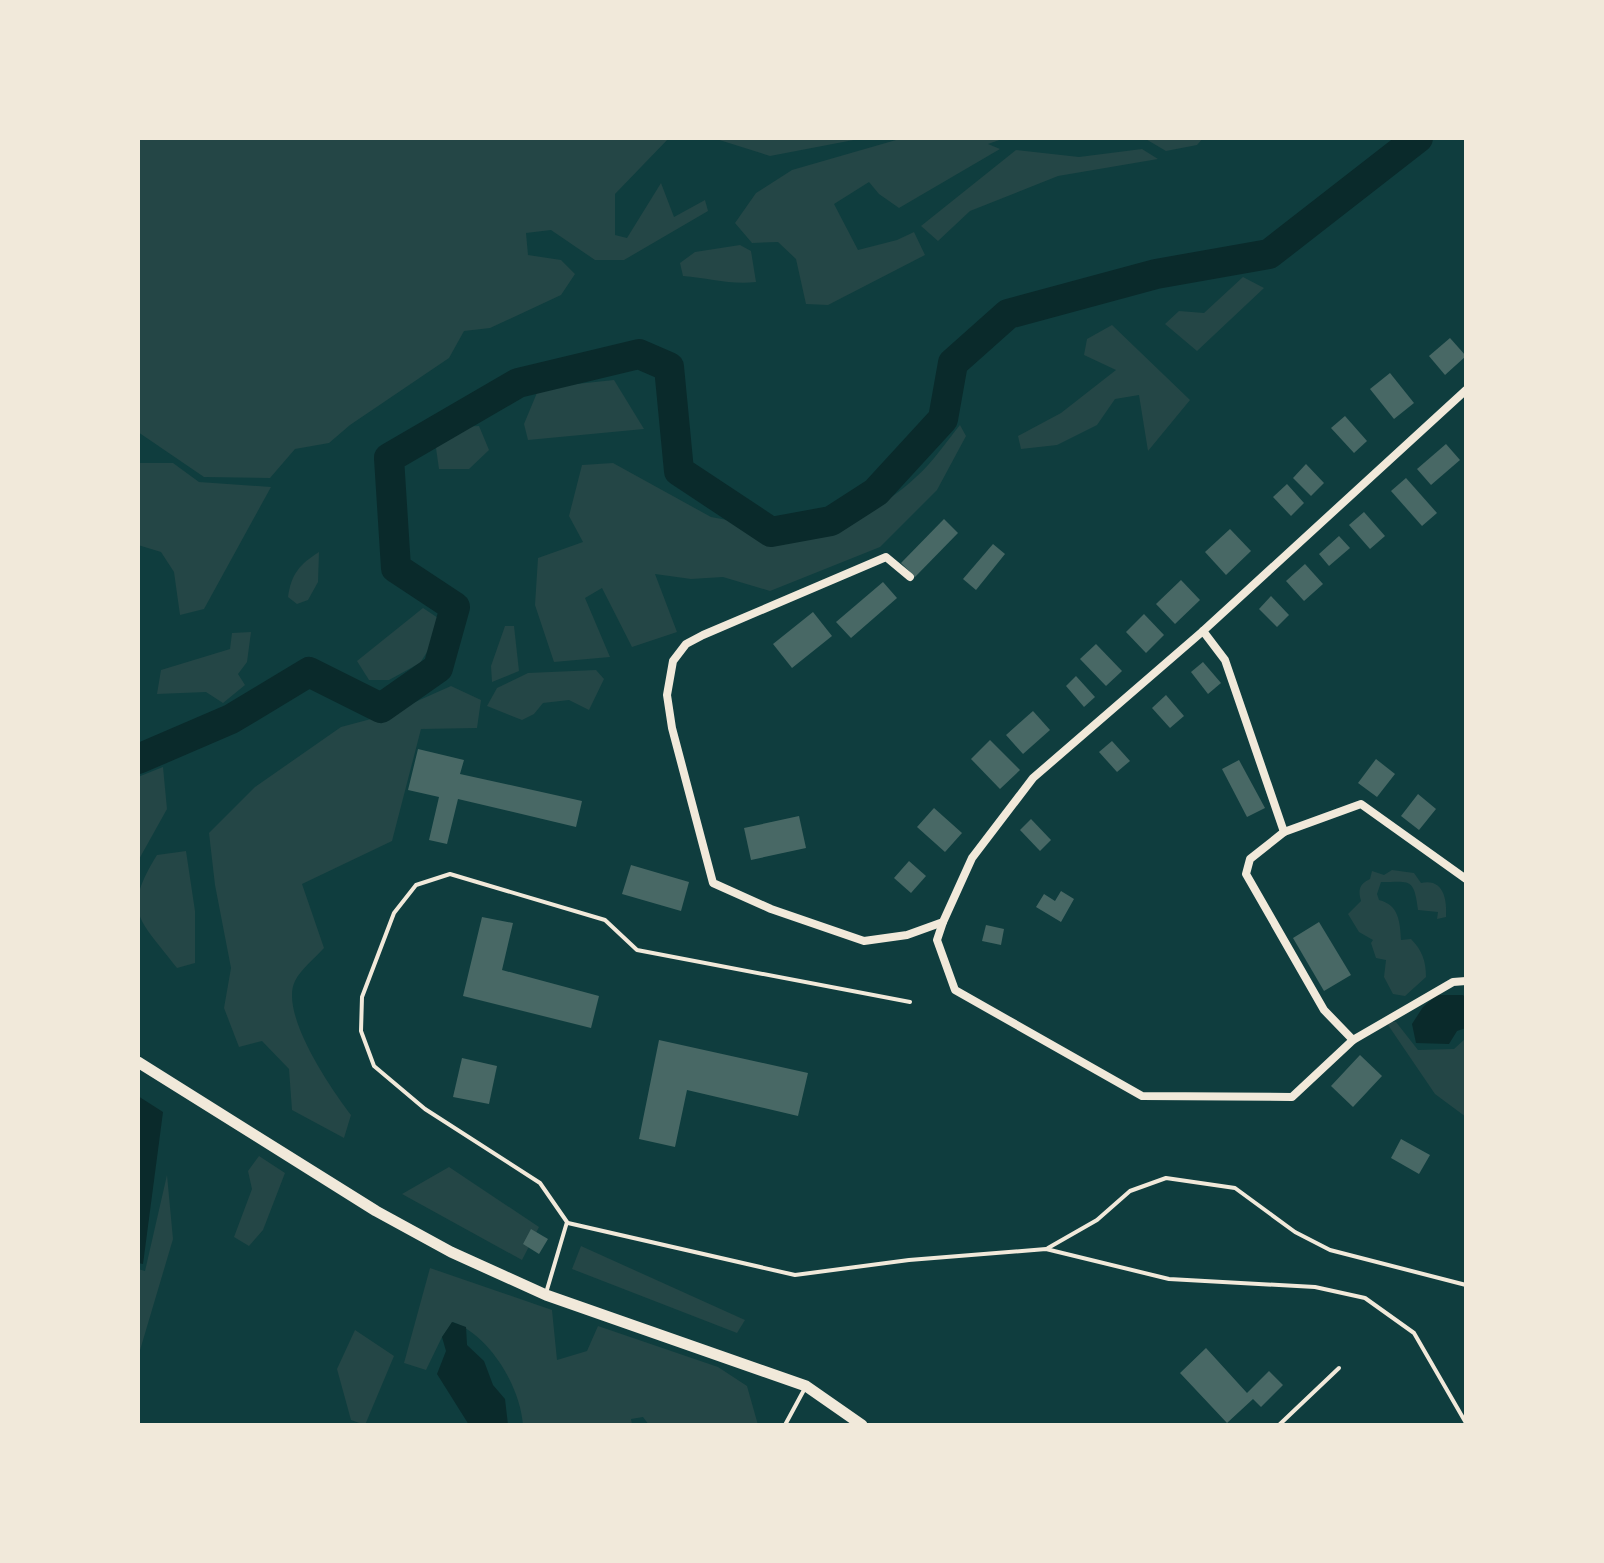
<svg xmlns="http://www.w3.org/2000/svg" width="1604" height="1563" font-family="Ubuntu,sans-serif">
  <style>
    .green { fill: #244646 }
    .water { fill: #0a2a2b }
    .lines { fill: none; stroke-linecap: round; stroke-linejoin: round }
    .river { stroke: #0a2a2b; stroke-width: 30 }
    .building { fill: #486865 }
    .service { stroke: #f1e9da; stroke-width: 4 }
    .minor { stroke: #f1e9da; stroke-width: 8 }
    .tertiary { stroke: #f1e9da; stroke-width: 11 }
  </style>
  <rect width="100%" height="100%" fill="#0f3d3e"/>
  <g class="green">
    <polygon points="138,138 669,138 615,194 615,235 627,238 661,183 674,217 705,200 708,211 624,260 595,260 551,230 526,233 528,255 561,260 575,274 561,295 490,328 464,331 449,358 350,425 329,443 295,449 270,478 204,477 138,432"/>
    <polygon points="713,138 864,138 770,156"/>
    <polygon points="903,138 1005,138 988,144 1000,149 899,208 879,194 869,182 834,204 858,250 897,240 914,232 925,255 828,305 806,304 796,259 778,242 752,243 735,223 756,193 792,170"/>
    <polygon points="1144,138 1203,138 1197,145 1166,151"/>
    <polygon points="1142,149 1158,159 1058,176 970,211 938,241 921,226 1016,150 1079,157"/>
    <path d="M740,245L751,251L756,282C731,285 708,278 683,276L680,263L695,252Z"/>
    <polygon points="1243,277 1264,288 1197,351 1165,324 1179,311 1204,313"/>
    <polygon points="1112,325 1190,400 1148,451 1139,395 1115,399 1097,425 1057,445 1021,449 1018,436 1061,413 1116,370 1084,355 1087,339"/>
    <polygon points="614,380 644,429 528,440 524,424 539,388"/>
    <path d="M960,425L966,436L937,490L880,547L770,591L723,577L691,579L655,574L677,632L632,647L602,588L585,598L610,657L554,662L535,605L538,558L583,542L569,516L582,465L613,463L711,517L738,522L767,545C822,531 874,517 916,477C933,462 946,442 960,425Z"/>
    <polygon points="479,426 489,450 469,469 439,469 435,441 458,427"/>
    <polygon points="138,463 173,463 199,482 271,487 204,609 180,615 174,572 161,552 138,545"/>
    <path d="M319,552L318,582L308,600L297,604L288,597C291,574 300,564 319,552Z"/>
    <polygon points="423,608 438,618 436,638 420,663 389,680 369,680 357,661"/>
    <polygon points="505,626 514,626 519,671 492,682 491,666"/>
    <polygon points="251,632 247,662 238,674 245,685 223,703 206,692 157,694 161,670 230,649 232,633"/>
    <polygon points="596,670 604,679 589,710 569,700 543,703 534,714 522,720 487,706 497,688 528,673"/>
    <path d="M451,686L481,700L477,728L421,729L392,841L302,884L324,948C315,958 301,969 295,981C279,1013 331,1089 351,1115L344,1138L292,1110L289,1069L262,1041L239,1047L224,1008L231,968L215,885L209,833L255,787L341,727L386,715Z"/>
    <polygon points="163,767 167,809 138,861 138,777"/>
    <path d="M186,851L195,911V963L177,968C140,919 121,913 157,855Z"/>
    <path d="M1392,870L1414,873L1421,883C1444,878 1447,900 1446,917L1437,919L1438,912L1418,910C1414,877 1410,882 1381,882L1377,894L1379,900C1399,905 1400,922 1401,940L1411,939C1422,950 1426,961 1426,977L1405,996L1393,994L1384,977L1386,960L1376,958L1371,943L1373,940L1359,932L1348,914L1361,901C1358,890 1359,884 1370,879L1372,871L1384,875Z"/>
    <polygon points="1386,1022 1396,1022 1418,1050 1454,1049 1466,1038 1466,1117 1435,1094"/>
    <polygon points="259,1156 285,1173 263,1230 249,1246 234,1237 252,1189 248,1171"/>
    <polygon points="449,1167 539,1227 522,1260 402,1194"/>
    <polygon points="167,1175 173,1239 138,1357 138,1269 145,1271"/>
    <polygon points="581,1246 745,1320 737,1333 572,1269"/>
    <path d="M430,1268L552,1310L557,1360L587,1351L598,1326L718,1367L747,1386L758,1425H649L643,1417L631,1419L632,1425H523C520,1386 490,1336 453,1322L442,1337L426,1370L404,1363Z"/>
    <polygon points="355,1330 394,1356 365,1425 351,1420 337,1369"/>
  </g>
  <g class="water">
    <polygon points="1437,995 1463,995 1466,998 1466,1028 1457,1031 1449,1044 1416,1043 1412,1024 1423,1007"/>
    <polygon points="138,1096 163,1112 143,1264 138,1263"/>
    <polygon points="452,1322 466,1327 467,1345 484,1361 493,1385 505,1399 508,1425 469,1425 437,1374 446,1351 442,1337"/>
  </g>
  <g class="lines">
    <polyline class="river" points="138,759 231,719 309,672 381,708 438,668 455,607 396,568 389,458 518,383 639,354 669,367 679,471 771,532 831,521 876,492 943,419 953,363 1008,314 1156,274 1269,254 1418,138"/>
  </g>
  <g class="building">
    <polygon points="1450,338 1466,356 1445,375 1429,356"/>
    <polygon points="1390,373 1414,403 1394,419 1370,389"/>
    <polygon points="1345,416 1367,441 1354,453 1331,428"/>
    <polygon points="1446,444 1460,460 1431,485 1417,469"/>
    <polygon points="1306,464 1324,483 1311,496 1293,478"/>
    <polygon points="1406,478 1437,513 1422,526 1391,491"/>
    <polygon points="1287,484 1304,503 1291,516 1273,497"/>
    <polygon points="1364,512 1385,536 1370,549 1349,525"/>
    <polygon points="944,519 958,533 915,577 901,563"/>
    <polygon points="1230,529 1251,551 1226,575 1205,552"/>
    <polygon points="1339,536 1350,548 1329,566 1319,554"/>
    <polygon points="993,544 1005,554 976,590 963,579"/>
    <polygon points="1305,564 1323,584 1304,601 1286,581"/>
    <polygon points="1181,580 1200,600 1175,624 1156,604"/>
    <polygon points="883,582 897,598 851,638 836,622"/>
    <polygon points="1271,596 1289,615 1277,627 1259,609"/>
    <polygon points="813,612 832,636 792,668 773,644"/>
    <polygon points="1144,614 1164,635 1146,653 1126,632"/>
    <polygon points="1096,644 1122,671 1106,686 1080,659"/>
    <polygon points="1203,662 1221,683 1208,694 1191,672"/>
    <polygon points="1076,676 1095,697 1084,707 1066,686"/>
    <polygon points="1166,695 1184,716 1170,728 1152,708"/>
    <polygon points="1033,711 1050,730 1023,754 1006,735"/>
    <polygon points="990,740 1020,770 1000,789 971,759"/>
    <polygon points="1112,741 1130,761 1117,772 1099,752"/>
    <polygon points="418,749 464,760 460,774 582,801 576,827 458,799 447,844 429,840 439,797 408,790"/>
    <polygon points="1376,759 1395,774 1377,797 1358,783"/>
    <polygon points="1239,760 1265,808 1247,817 1222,769"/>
    <polygon points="1418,794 1436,809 1419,830 1401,816"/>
    <polygon points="934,808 962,833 945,852 917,827"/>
    <polygon points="799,816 806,848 751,860 744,828"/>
    <polygon points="1031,819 1051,840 1040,851 1020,830"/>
    <polygon points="909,861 926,876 911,893 894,878"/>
    <polygon points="631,865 689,882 681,911 622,894"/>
    <polygon points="1061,891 1074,899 1061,922 1036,907 1044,894 1055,901"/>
    <polygon points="482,917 513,923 502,970 599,996 591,1028 463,996"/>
    <polygon points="1319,922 1351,975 1324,991 1293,938"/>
    <polygon points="986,925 1004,929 1001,945 982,941"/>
    <polygon points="659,1040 808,1073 798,1116 687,1090 675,1147 639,1139"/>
    <polygon points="1360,1055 1382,1076 1353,1107 1331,1086"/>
    <polygon points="462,1058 497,1066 489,1104 453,1097"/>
    <polygon points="1401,1139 1430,1155 1419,1174 1391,1158"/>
    <polygon points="531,1229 548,1239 539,1254 523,1244"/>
    <polygon points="1206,1348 1247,1393 1269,1371 1283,1385 1261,1407 1253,1399 1227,1423 1180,1373"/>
  </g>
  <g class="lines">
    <g class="service">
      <polyline points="568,1223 795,1275 909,1260 1046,1249 1169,1279 1315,1287 1365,1298 1414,1333 1466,1423"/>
      <polyline points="1048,1248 1097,1220 1130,1191 1166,1178 1235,1188 1295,1232 1330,1250 1466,1285"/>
      <polyline points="546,1293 567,1222 540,1183 425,1109 374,1066 361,1031 362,997 394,913 416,885 450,874 605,920 637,950 910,1002"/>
      <polyline points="785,1425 805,1388"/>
      <polyline points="1279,1425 1339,1368"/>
    </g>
    <g class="minor">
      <polyline points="910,577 886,557 703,635 686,644 673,661 667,695 672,728 713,883 771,909 864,941 907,935 943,922 972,858 1033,778 1203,631 1466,390"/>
      <polyline points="1203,631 1225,660 1284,832 1361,804 1466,879"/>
      <polyline points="1284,832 1250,859 1246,874 1324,1010 1353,1040 1453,982 1466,981"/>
      <polyline points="943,922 937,940 955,990 1142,1096 1292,1097 1353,1040"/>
    </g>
    <polyline class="tertiary" points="138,1062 376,1211 451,1252 546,1295 806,1386 862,1425"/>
  </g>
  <rect width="1604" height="1563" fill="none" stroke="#f1e9da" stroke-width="280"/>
</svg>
